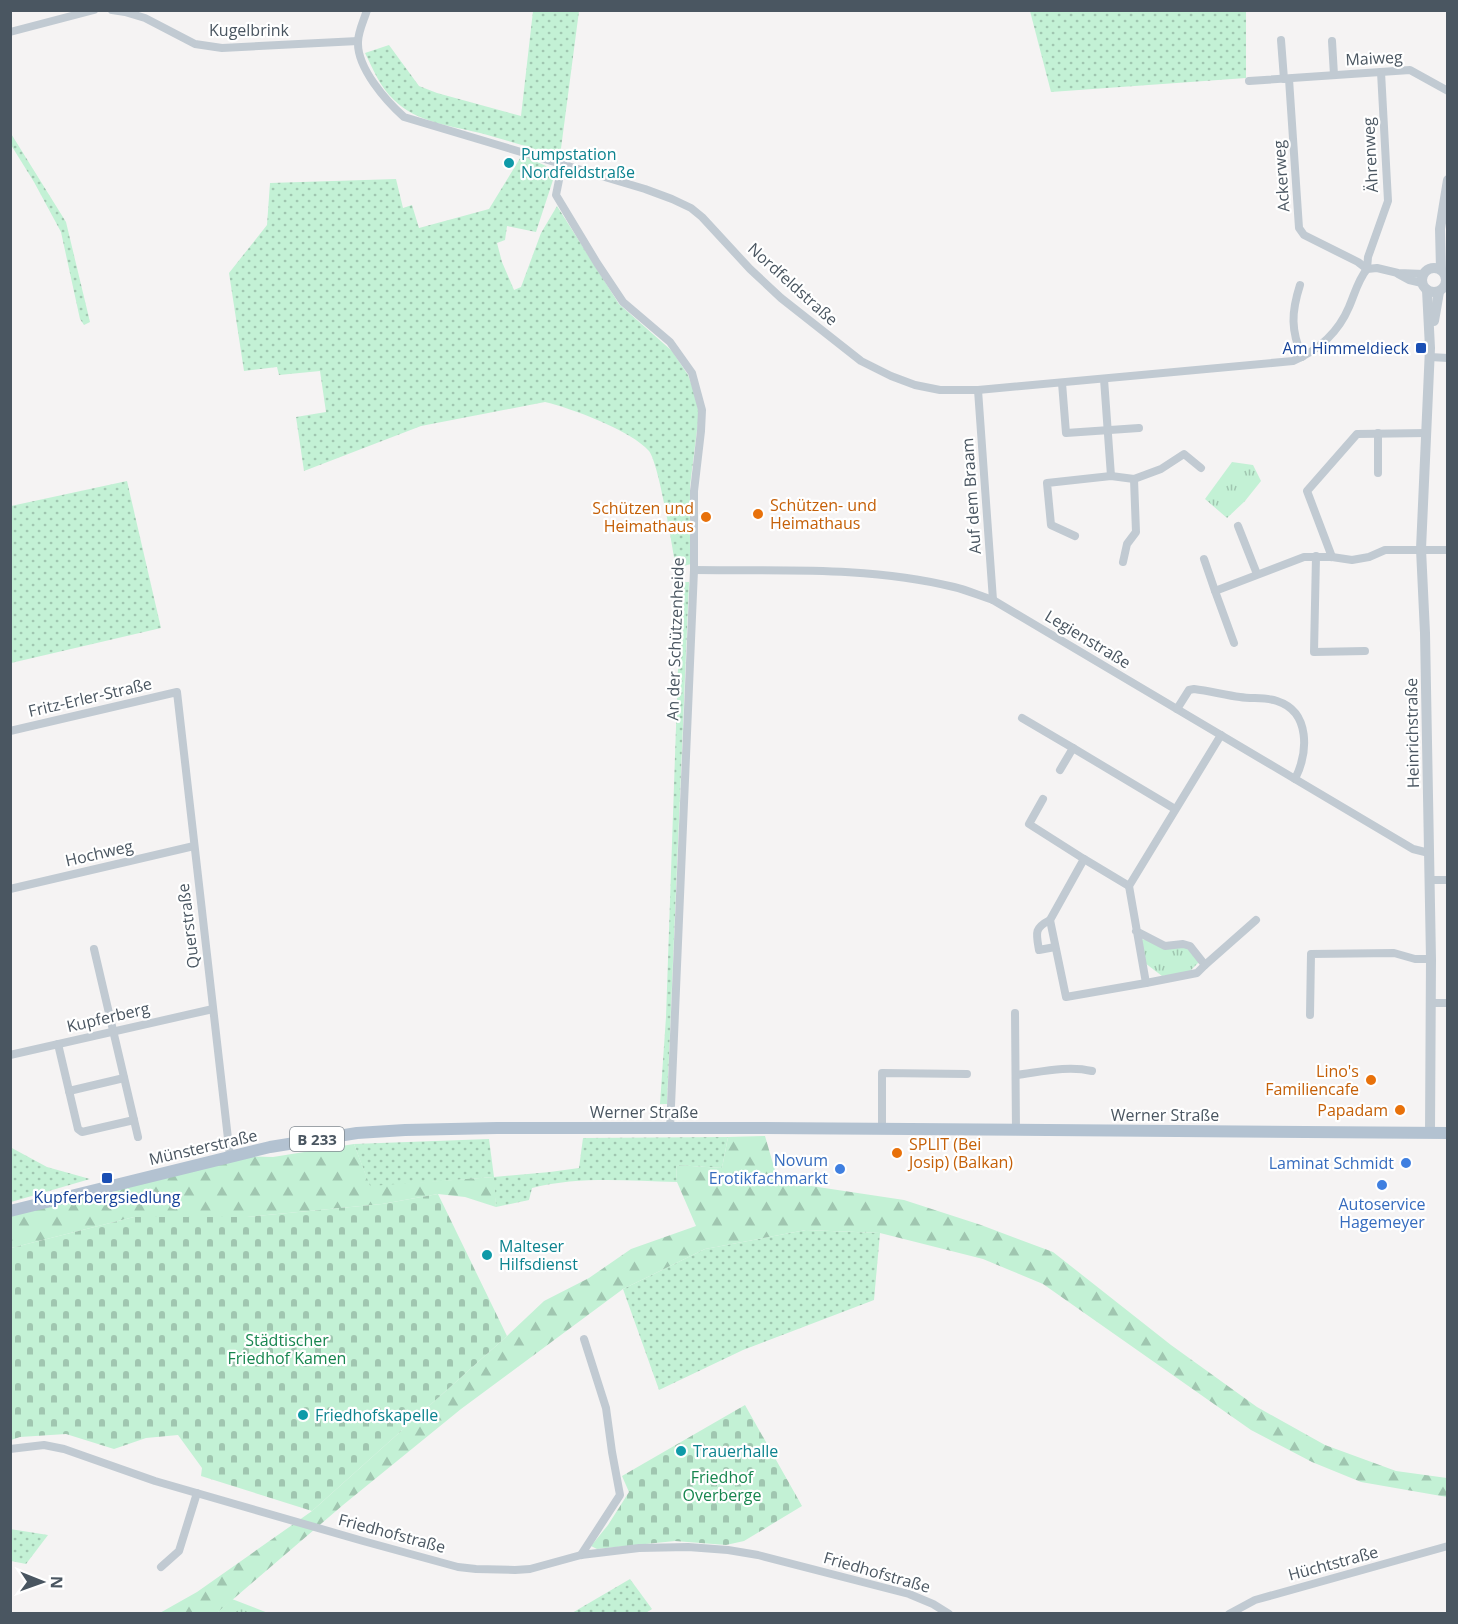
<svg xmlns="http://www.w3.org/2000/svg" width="1458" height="1624" font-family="'Open Sans',sans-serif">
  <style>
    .grass { fill: url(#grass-dots) }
    .forest { fill: url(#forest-firs) }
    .cemetery { fill: url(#cemetery-stones) }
    .park { fill: url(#park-tufts) }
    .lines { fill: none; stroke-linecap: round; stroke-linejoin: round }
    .minor { stroke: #c1cad2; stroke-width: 8 }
    .tertiary { stroke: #c1cad2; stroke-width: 10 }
    .primary { stroke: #b3c2d1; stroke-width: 12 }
    .culture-dot { fill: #0f9aa8; stroke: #fff; stroke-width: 2 }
    .transit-dot { fill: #1a4fb4; stroke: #fff; stroke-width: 2 }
    .food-dot { fill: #e8710a; stroke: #fff; stroke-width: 2 }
    .shop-dot { fill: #3f7fe0; stroke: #fff; stroke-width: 2 }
    .labels { text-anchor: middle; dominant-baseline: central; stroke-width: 4.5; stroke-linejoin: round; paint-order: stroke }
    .shield { fill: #fff; stroke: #808990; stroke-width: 1.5 }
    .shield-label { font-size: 15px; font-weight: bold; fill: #4a5661 }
    .street-label { font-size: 16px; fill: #4a5661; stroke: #fff }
    .culture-label { font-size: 16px; fill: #0d838f; stroke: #fff; text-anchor: start }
    .transit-label { font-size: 16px; fill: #164399; stroke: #fff; text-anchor: end }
    .food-label { font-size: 16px; fill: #c56008; stroke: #fff; text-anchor: end }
    .shop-label { font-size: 16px; fill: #366cbe; stroke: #fff; text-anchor: end }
    .park-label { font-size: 16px; fill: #17864f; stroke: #fff }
  </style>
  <defs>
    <pattern id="grass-dots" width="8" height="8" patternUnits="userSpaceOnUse" patternTransform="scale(1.5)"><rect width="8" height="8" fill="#c3f1d5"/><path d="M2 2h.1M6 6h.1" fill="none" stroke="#a0c6b0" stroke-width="1.8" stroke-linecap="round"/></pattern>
    <pattern id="forest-firs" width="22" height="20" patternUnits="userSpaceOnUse" patternTransform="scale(1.5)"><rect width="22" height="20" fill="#c3f1d5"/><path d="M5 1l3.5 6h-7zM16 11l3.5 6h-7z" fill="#a0c6b0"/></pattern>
    <pattern id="cemetery-stones" width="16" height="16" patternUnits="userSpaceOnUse" patternTransform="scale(1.5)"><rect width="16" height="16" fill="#c3f1d5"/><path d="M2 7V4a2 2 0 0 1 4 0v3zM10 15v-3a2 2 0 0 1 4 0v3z" fill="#a0c6b0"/></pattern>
    <pattern id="park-tufts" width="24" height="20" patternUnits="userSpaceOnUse" patternTransform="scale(1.5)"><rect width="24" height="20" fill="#c3f1d5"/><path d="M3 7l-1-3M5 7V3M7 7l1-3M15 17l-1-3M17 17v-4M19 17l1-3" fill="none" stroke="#a0c6b0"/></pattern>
  </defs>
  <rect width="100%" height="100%" fill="#f5f3f3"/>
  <g class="grass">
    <path d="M533,11H579L560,156C534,149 509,141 484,134C453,126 417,123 394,100C380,87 373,69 365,53L389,45L419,86L437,93L521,116Z"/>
    <polygon points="1030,11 1246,11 1246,78 1051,92"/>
    <polygon points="10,132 66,222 90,322 84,325 80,319 61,232 34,182 11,145"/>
    <path d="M522,155L546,166L553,180L536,232L507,226L505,240L497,243L502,262L514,290L521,287L541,233L557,206L619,304L672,351L688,375L695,394L699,414L690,486L691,564L676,568C672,546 659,464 649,451C632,431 571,408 545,402L421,426L304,471L296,417L326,412L320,371L279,375L277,367L244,371L229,273L267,225L270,183L396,179L403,208L412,205L419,228L489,209Z"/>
    <polygon points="127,481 161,628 11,663 11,506"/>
    <polygon points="681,582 689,582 667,1104 660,1104 666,1017"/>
    <path d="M728,1137L722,1168L676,1165L677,1182C628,1181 580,1176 532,1188L529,1200L496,1207L493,1177L370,1187L354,1144L489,1139L494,1177L550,1172L579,1168L583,1138Z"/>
    <polygon points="10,1147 47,1167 90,1179 11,1202"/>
    <polygon points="806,1230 880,1233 874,1300 743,1350 659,1390 623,1289 705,1249"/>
    <polygon points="10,1529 48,1535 26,1564 11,1561"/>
    <polygon points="630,1579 652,1609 644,1614 572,1613"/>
  </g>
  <g class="forest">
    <polygon points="765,1136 778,1181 904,1200 981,1225 1053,1252 1171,1345 1257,1407 1325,1445 1396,1471 1447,1478 1447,1497 1361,1482 1312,1462 1251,1430 1043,1284 983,1259 880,1233 806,1230 705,1249 623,1289 461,1409 343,1505 217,1613 158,1614 197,1592 312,1511 507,1336 544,1301 589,1278 631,1249 696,1226 677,1182 676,1165 722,1168 728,1137"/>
    <polygon points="354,1144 370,1186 494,1177 496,1207 465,1197 438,1194 382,1204 247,1217 134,1217 11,1248 11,1215 234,1156 273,1157"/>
  </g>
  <g class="cemetery">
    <polygon points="438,1194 507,1336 312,1511 201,1476 202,1468 178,1435 146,1438 114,1449 66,1434 20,1437 11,1440 11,1248 134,1217 247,1217 382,1204"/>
    <polygon points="745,1405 802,1506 744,1541 726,1545 675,1541 597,1549 591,1546 608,1525 629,1492 622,1476"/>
  </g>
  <g class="park">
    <polygon points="1232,462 1253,465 1261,481 1245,501 1227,518 1205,499"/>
    <polygon points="1141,939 1182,946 1187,948 1199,962 1189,972 1162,976 1145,963"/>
    <polygon points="232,1599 268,1613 217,1613"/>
  </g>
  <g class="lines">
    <g class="minor">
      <polyline points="112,10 125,12 145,18 195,44 222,48 358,41"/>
      <path d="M367,10C364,20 358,32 358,42C357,68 386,101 404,117L645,189L672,199L691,208L702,217L750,269L781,298L861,361L891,376L915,385L940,390H978L1293,361C1319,350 1338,333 1349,307C1355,293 1358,280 1367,269L1377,268L1398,273L1424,274"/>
      <polyline points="10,32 94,10"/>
      <polyline points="1281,40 1284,79"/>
      <polyline points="1332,41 1334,75"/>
      <polyline points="1289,79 1299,228 1304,235 1358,262 1367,269"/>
      <polyline points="1249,81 1410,70 1448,91"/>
      <polyline points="562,165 556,195 597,263 623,302 670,342 692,373 702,410 701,431 694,491 694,570 670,1129"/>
      <polyline points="1367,269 1368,257 1388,201 1381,72"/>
      <polyline points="1398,274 1409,280 1422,283"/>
      <polyline points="1447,282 1448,282"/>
      <path d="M1300,285C1291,313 1291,330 1302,357"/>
      <polyline points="1430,357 1448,358"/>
      <polyline points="1104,379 1111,476"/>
      <polyline points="1062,383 1066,433 1139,428"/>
      <polyline points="978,390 993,600"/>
      <polyline points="1378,473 1378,433"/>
      <polyline points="1238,526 1257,574"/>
      <polyline points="1075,536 1051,525 1047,483 1111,476 1134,479 1161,469 1184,454 1201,468"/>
      <polyline points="1316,556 1314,652 1365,651"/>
      <polyline points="1332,557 1307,491 1357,434 1427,433"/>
      <polyline points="1204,559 1215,591"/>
      <polyline points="1123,562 1127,544 1136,532 1134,479"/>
      <path d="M694,570C780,571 870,566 954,587C967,590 980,596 993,600L1413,849L1429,853"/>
      <polyline points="1234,643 1215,591 1304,557 1332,557 1352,560 1369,557 1385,550 1448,550"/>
      <path d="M1177,709L1189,690L1194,689C1210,691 1225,695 1240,697C1252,699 1265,697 1277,701C1311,712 1308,753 1295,779"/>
      <polyline points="1022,718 1073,748"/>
      <polyline points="10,731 177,692 230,1156"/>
      <polyline points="1060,770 1073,748 1175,809"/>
      <polyline points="1043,799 1029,824 1084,859 1050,920 1066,997 1146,983"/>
      <polyline points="1084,859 1129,886"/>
      <polyline points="1430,880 1448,880"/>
      <polyline points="10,889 194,846"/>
      <path d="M1050,920C1034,928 1036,933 1039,950L1055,947"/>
      <polyline points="1136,931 1165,946 1183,944 1190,946 1205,965 1197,973 1146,983 1129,886 1221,735"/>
      <polyline points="94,949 138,1137"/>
      <polyline points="1205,965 1256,920"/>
      <polyline points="1431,1003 1448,1003"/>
      <polyline points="1015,1013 1016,1131"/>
      <polyline points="1310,1015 1311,954 1394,953 1415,959 1431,959"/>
      <polyline points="58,1044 78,1129 82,1132 134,1120"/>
      <polyline points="10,1055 213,1009"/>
      <path d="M1016,1075C1040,1072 1068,1065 1092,1071"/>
      <polyline points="69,1091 124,1078"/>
      <polyline points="882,1130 882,1073 967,1074"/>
      <polyline points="10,1449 44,1445 64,1449 155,1481 363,1541 458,1567 476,1569 515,1570 530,1569 581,1555 639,1548 688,1547 728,1550 758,1555 909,1594 933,1604 949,1614"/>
      <polyline points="581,1555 620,1495 612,1452 606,1408 584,1339"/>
      <polyline points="161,1567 179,1551 197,1493"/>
      <polyline points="1229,1614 1255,1600 1448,1546"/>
    </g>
    <g class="tertiary">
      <circle cx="1434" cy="280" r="12"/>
      <polyline points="1441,269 1440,229 1448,180"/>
      <polyline points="1427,290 1430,348 1421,549 1425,633 1431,959 1430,1133"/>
      <polyline points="1434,321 1439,292"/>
    </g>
    <polyline class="primary" points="10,1211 270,1147 357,1133 405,1130 497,1128 765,1128 1448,1133"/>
  </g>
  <g class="culture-dot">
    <circle cx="509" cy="163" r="6"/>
    <circle cx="487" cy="1255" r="6"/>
    <circle cx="303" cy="1415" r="6"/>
    <circle cx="681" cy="1451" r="6"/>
  </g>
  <g class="transit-dot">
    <rect x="1415" y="342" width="12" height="12" rx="3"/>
    <rect x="101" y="1172" width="12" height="12" rx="3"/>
  </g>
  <g class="food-dot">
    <circle cx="758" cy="514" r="6"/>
    <circle cx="706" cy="517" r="6"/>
    <circle cx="1371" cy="1080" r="6"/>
    <circle cx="1400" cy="1110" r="6"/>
    <circle cx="897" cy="1153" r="6"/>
  </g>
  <g class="shop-dot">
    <circle cx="1406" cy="1163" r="6"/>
    <circle cx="840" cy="1169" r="6"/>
    <circle cx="1382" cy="1185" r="6"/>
  </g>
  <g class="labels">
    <rect class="shield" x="290" y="1127" width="54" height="24" rx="4.5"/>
    <g class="shield-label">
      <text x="317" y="1139">B 233</text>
    </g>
    <g class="street-label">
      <text x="249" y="30">Kugelbrink</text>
      <text transform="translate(1374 58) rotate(-3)">Maiweg</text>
      <text transform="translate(1370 155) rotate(-93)">Ährenweg</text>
      <text transform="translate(1281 176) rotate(-94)">Ackerweg</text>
      <text transform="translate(793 284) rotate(42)">Nordfeldstraße</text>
      <text transform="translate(971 496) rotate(-94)">Auf dem Braam</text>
      <text transform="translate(675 639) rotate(-88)">An der Schützenheide</text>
      <text transform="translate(1088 639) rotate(31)">Legienstraße</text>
      <text transform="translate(90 697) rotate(-13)">Fritz-Erler-Straße</text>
      <text transform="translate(1412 733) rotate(-91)">Heinrichstraße</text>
      <text transform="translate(99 853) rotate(-13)">Hochweg</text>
      <text transform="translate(188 926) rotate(-97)">Querstraße</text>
      <text transform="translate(108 1017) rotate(-13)">Kupferberg</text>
      <text x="644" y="1112">Werner Straße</text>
      <text x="1165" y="1115">Werner Straße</text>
      <text transform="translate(203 1147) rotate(-13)">Münsterstraße</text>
      <text transform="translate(392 1533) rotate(15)">Friedhofstraße</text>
      <text transform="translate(1333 1563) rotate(-15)">Hüchtstraße</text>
      <text transform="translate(877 1572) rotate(16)">Friedhofstraße</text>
    </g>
    <g class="culture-label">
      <text x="521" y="154">Pumpstation<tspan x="521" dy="18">Nordfeldstraße</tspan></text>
      <text x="499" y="1246">Malteser<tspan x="499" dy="18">Hilfsdienst</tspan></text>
      <text x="315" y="1415">Friedhofskapelle</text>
      <text x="693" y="1451">Trauerhalle</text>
    </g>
    <g class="transit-label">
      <text x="1409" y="348">Am Himmeldieck</text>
      <text x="107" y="1197" text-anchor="middle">Kupferbergsiedlung</text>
    </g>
    <g class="food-label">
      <text x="770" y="505" text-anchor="start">Schützen- und<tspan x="770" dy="18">Heimathaus</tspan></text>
      <text x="694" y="508">Schützen und<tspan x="694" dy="18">Heimathaus</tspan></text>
      <text x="1359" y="1071">Lino's<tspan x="1359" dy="18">Familiencafe</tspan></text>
      <text x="1388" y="1110">Papadam</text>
      <text x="909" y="1144" text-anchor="start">SPLIT (Bei<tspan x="909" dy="18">Josip) (Balkan)</tspan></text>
    </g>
    <g class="shop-label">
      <text x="828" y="1160">Novum<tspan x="828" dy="18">Erotikfachmarkt</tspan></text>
      <text x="1394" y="1163">Laminat Schmidt</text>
      <text x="1382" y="1204" text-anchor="middle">Autoservice<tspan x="1382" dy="18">Hagemeyer</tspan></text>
    </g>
    <g class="park-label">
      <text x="287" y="1340">Städtischer<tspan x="287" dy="18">Friedhof Kamen</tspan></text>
      <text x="722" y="1477">Friedhof<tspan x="722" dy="18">Overberge</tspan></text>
    </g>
  </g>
  <rect width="1458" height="1624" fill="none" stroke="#4a5661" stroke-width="24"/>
  <g transform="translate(42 1582) rotate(91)" stroke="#ffffff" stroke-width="4.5" paint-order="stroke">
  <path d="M0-4.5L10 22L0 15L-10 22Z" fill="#4a5661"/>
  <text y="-9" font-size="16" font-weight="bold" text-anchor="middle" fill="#4a5661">N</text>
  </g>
</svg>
